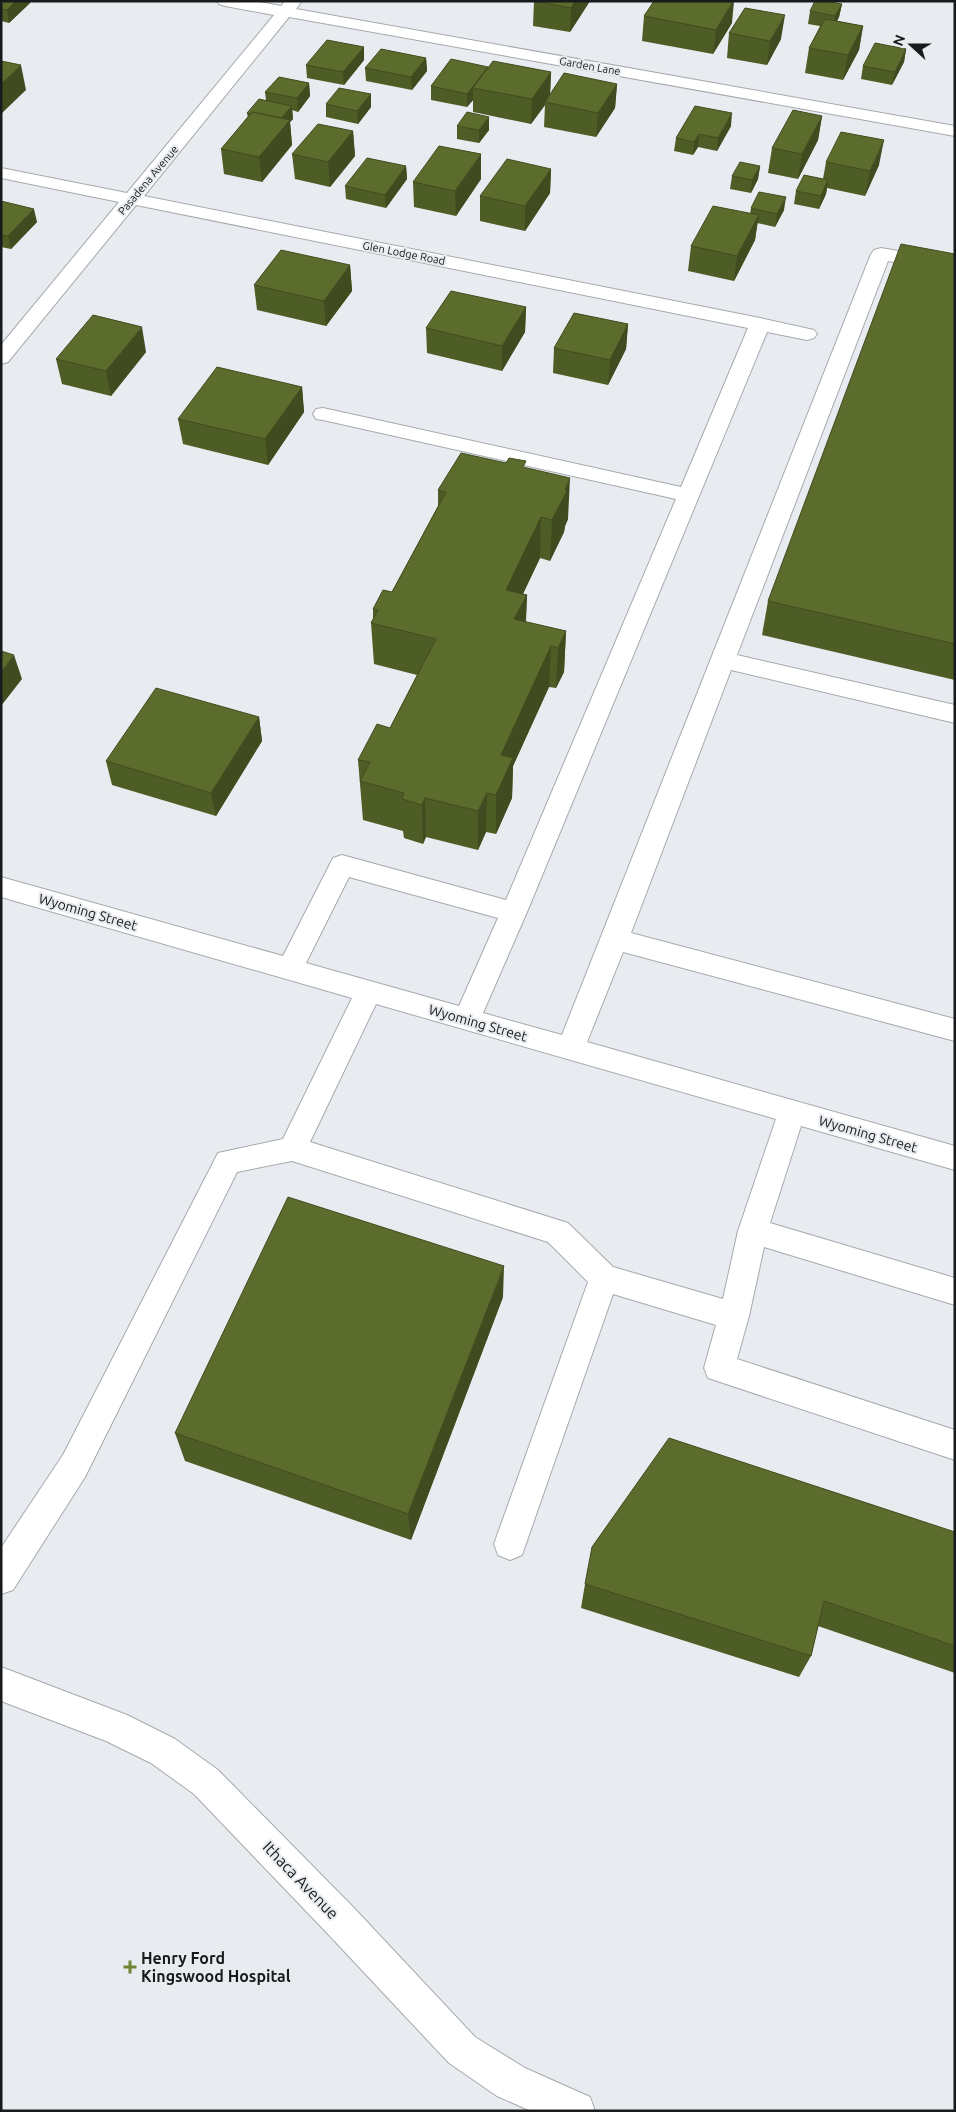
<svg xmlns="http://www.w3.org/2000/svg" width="956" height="2112" font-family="Ubuntu,sans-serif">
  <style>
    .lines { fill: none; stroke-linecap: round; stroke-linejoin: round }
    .minor-casing { stroke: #a6a9ad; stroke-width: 2 }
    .minor { fill: #fff; fill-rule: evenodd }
    .wall { fill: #4e5d26 }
    .shaded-wall { fill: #404c1f }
    .building { fill: #5b6c2c; stroke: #404c1f }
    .poi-dot { fill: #708435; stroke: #e8ecf0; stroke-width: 2 }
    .labels { text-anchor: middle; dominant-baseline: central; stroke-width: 4; stroke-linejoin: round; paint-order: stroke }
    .far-street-label { font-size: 11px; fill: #191a1c; stroke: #e8ecf0 }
    .street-label { font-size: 14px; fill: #191a1c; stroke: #e8ecf0 }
    .near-street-label { font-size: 16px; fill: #191a1c; stroke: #e8ecf0 }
    .near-poi-label { font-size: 16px; font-weight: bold; fill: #191a1c; stroke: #e8ecf0; text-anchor: start }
  </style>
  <rect width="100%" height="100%" fill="#e8ecf0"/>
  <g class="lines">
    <defs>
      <g id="minor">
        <path d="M217,1H254L281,6L285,1H302L296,9L955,126V136L289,17L144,196L760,318L814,330L817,334L814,338L807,340L767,332L527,912L483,1013L562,1035L871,254L874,250L881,248L955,261V273L888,261L737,655L955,705V723L731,670L631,933L955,1019V1041L623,952L587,1042L955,1146V1170L801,1126L770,1223L955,1278V1305L764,1247L749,1316L737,1359L955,1430V1460L708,1378L704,1368L716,1325L613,1294L522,1555L510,1560L498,1555L494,1544L588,1282L548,1242L292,1161L237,1172L85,1477L13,1590L1,1594V1548L63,1455L218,1153L283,1139L352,998L1,897V877L283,956L333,858L342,855L506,900L676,499L323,420L316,419L313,414L316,409L323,408L681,487L748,328L136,205L8,362L1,364V345L119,202L1,178V168L127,193L274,15L225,6L219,4ZM349,877L498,918L459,1006L306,963ZM376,1004L776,1119L738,1231L723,1299L613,1267L568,1223L310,1142Z"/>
        <polygon points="1,1667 127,1715 175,1739 218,1770 354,1908 475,2037 525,2068 590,2097 595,2111 531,2111 497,2096 449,2063 328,1934 194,1794 151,1763 106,1741 1,1701"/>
      </g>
    </defs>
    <use href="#minor" class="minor-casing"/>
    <use href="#minor" class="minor"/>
  </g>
  <g class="wall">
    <polygon points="1,1 30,3 9,23 1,21"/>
    <polygon points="534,1 590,1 570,32 533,26"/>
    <polygon points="842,4 839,17 837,21 863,26 859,50 843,80 805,73 809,48 820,26 808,24 810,11"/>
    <polygon points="644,16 732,23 713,54 642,41"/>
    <polygon points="729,33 781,39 767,65 727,58"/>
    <polygon points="364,47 364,60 344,85 307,78 306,65"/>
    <polygon points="906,49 904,62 892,85 861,79 863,66"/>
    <polygon points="426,58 427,71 412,90 366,81 365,68"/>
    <polygon points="488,67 551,72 550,94 617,84 615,108 596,137 544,127 545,105 531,124 473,112 473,100 467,107 431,100 431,86"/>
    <polygon points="309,83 310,96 298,112 292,110 293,119 290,122 292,145 262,182 224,174 221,149 248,118 247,113 266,100 265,92"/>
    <polygon points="371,94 371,107 358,124 326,117 326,104"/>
    <polygon points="822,116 818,140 798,179 768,173 772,148"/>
    <polygon points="457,126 489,130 479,143 457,139"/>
    <polygon points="731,126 717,151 698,147 693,155 674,151 676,138"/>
    <polygon points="353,131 355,156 330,187 295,179 292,154"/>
    <polygon points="826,162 879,165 865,196 827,188 826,194 819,209 794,204 796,191 823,179"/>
    <polygon points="406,166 407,179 386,208 346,199 345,186"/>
    <polygon points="760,166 758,179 751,193 730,189 732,176"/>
    <polygon points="551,169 550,193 525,231 480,221 480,196"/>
    <polygon points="481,179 456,216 414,207 413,182"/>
    <polygon points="1,201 37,222 11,249 1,247"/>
    <polygon points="751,208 784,210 775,227 757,223 755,240 734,281 688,271 691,246 750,214"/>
    <polygon points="955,254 955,680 762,635 768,601"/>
    <polygon points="350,265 352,291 326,326 257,310 254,285"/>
    <polygon points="526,307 525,332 502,371 427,353 426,328"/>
    <polygon points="628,324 626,349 608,385 553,373 554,348"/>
    <polygon points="146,352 111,396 62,384 56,359"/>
    <polygon points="302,387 304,412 268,465 183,444 178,419"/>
    <polygon points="526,468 568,519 565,526 564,532 550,561 540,558 523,594 527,595 526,622 566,631 564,672 556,688 549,687 513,766 512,798 496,834 486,832 478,850 426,837 423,844 404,838 403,831 363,820 358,760 390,728 417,675 374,664 371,623 373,619 373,609 392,592 438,506 438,490"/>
    <polygon points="259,717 262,741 216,816 112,785 106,761"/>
    <polygon points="503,1297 411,1540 185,1461 175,1433"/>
    <polygon points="955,1532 955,1673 818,1626 811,1656 799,1677 581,1608 585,1584"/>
  </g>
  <g class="shaded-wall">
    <polygon points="16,1 30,1 30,3 9,23 7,10"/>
    <polygon points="575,1 590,1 570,32 571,8"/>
    <polygon points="733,1 734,1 732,23 713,54 716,30"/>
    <polygon points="842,4 839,17 833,29 835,16"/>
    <polygon points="785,15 781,39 767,65 770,41"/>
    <polygon points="863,26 859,50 843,80 848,55"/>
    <polygon points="364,47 364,60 344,85 343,72"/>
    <polygon points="906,49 904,62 892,85 895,72"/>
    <polygon points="426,58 427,71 412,90 411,77"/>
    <polygon points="21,65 26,90 1,114 1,84"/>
    <polygon points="488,67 473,88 473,100 467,107 467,94"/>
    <polygon points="551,72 550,97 545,102 545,105 531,124 532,99"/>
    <polygon points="309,83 310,96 298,112 297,98"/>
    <polygon points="617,84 615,108 596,137 598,113"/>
    <polygon points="371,94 371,107 358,124 357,111"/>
    <polygon points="292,106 293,119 290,122 292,145 262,182 259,157 280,120"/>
    <polygon points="732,113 731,126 717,151 718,138"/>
    <polygon points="822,116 818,140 798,179 802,154"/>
    <polygon points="489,117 489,130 479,143 479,130"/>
    <polygon points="353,131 355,156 330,187 328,162"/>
    <polygon points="699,134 698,147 693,155 694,142"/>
    <polygon points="884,140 879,165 865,196 870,171"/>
    <polygon points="481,154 481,179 456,216 455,191"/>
    <polygon points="406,166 407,179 386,208 385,195"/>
    <polygon points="760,166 758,179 751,193 752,180"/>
    <polygon points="551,169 550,193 525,231 525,206"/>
    <polygon points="828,180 826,194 819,209 821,196"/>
    <polygon points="786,197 784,210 775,227 777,214"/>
    <polygon points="34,209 37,222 11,249 8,236"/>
    <polygon points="759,215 755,240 734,281 737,256"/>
    <polygon points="350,265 352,291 326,326 324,301"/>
    <polygon points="526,307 525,332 502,371 502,346"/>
    <polygon points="628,324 626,349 608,385 610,360"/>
    <polygon points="142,327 146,352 111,396 106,371"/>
    <polygon points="302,387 304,412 268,465 265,439"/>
    <polygon points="570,478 568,519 565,526 564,532 550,561 552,520"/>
    <polygon points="541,517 540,558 505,631 506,590"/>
    <polygon points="527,595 525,636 514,619"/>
    <polygon points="566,631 564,672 556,688 558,648"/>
    <polygon points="551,646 549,687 513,766 512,798 496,834 496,795 501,755"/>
    <polygon points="14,655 22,679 1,706 1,672"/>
    <polygon points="259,717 262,741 216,816 211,793"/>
    <polygon points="487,793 486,832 478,850 478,811"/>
    <polygon points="425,798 426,837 423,844 422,805"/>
    <polygon points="504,1266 503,1297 411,1540 408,1514"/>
  </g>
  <g class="building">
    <polygon points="1,1 16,1 7,10 1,9"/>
    <polygon points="535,1 575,1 571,8"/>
    <polygon points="654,1 733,1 716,30 644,16"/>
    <polygon points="815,1 826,1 842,4 835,16 810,11"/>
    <polygon points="745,8 785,15 770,41 729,33"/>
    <polygon points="825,19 863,26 848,55 809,48"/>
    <polygon points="327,40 364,47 343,72 306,65"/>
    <polygon points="875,43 906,49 895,72 863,66"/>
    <polygon points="381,49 426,58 411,77 365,68"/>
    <polygon points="451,59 488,67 467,94 431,86"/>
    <polygon points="1,61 21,65 1,84"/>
    <polygon points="493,61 551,72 532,99 473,88"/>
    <polygon points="564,73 617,84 598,113 545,102"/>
    <polygon points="279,77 309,83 297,98 265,92"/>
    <polygon points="339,88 371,94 357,111 326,104"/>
    <polygon points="259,99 292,106 281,118 252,112 251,114 247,113"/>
    <polygon points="695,106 732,113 718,138 699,134 694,142 676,138"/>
    <polygon points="793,110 822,116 802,154 772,148"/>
    <polygon points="252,112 290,120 259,157 221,149"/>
    <polygon points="467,112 489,117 479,130 457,126"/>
    <polygon points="318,124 353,131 328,162 292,154"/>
    <polygon points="841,132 884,140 870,171 826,162"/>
    <polygon points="439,146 481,154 455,191 413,182"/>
    <polygon points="367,158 406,166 385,195 345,186"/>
    <polygon points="507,159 551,169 525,206 480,196"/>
    <polygon points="740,162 760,166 752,180 732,176"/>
    <polygon points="804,175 828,180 821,196 796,191"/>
    <polygon points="759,192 786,197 777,214 751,208"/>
    <polygon points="1,201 34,209 8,236 1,235"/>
    <polygon points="713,206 759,215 737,256 691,246"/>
    <polygon points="901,244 955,254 955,644 768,601"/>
    <polygon points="281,250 350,265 324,301 254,285"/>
    <polygon points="451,291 526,307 502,346 426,328"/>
    <polygon points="574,313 628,324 610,360 554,348"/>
    <polygon points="93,315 142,327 106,371 56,359"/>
    <polygon points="217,367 302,387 265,439 178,419"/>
    <polygon points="461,453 506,463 509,458 526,461 523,467 570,478 565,490 567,491 552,520 541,517 506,590 527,595 514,619 566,631 558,648 551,646 501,755 513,758 496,795 487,793 478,811 425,798 422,805 402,799 404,793 360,781 370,762 358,760 377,724 390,728 436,639 371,623 378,610 373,609 383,590 392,592 446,492 438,490"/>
    <polygon points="1,651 14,655 1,672"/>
    <polygon points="156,688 259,717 211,793 106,761"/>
    <polygon points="288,1197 504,1266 408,1514 175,1433"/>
    <polygon points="669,1438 955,1532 955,1646 824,1601 811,1656 585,1584 592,1547"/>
  </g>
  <path class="poi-dot" d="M127.5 1959.5h5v5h5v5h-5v5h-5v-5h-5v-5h5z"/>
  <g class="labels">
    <g class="far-street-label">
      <text transform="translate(590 66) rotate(10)">Garden Lane</text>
      <text transform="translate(148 180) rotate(-50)">Pasadena Avenue</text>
      <text transform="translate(404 253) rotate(11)">Glen Lodge Road</text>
    </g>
    <g class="street-label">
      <text transform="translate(88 912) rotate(16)">Wyoming Street</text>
      <text transform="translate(478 1023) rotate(16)">Wyoming Street</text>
      <text transform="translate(868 1134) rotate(16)">Wyoming Street</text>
    </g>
    <g class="near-street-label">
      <text transform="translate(301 1880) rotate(46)">Ithaca Avenue</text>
    </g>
    <g class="near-poi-label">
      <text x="141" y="1958">Henry Ford<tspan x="141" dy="18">Kingswood Hospital</tspan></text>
    </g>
  </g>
  <rect width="956" height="2112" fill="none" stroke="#191a1c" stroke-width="5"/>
  <g transform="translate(911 45) rotate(291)" stroke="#e8ecf0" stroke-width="4" paint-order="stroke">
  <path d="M0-4L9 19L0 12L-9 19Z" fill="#191a1c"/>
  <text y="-8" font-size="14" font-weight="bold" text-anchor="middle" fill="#191a1c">N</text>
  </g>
</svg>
